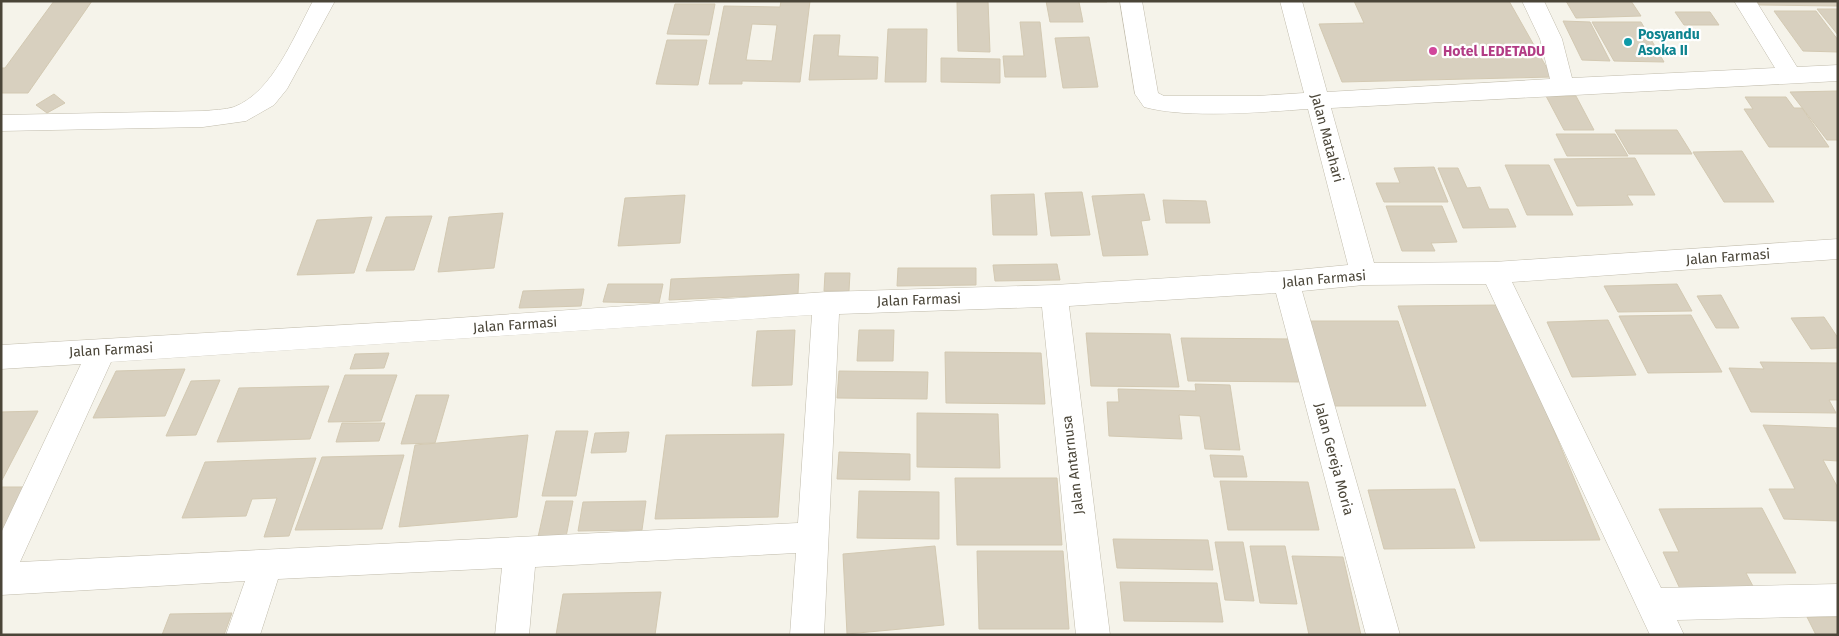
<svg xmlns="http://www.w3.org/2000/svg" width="1839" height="636" font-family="'Fira Sans',sans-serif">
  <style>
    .building { fill: #d8d0bf; stroke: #d3c9b2; fill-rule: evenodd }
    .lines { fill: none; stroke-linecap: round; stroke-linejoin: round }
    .minor-casing { stroke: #c1bcac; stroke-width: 1 }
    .minor { fill: #fff; fill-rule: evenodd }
    .culture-dot { fill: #0f9aa8; stroke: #fff; stroke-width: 2 }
    .hotel-dot { fill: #d1479c; stroke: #fff; stroke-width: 2 }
    .labels { text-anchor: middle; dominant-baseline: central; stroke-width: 4.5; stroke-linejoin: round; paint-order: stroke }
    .culture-label { font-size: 14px; font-weight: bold; fill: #0d838f; stroke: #fff; text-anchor: start }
    .hotel-label { font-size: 14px; font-weight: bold; fill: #b23c85; stroke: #fff; text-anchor: start }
    .street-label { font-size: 14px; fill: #4a4538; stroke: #fff }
  </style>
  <rect width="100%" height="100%" fill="#f5f3ea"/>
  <g class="building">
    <polygon points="54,1 92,1 28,93 1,93 1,68 5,68"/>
    <path d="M781,1H810L800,82L742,81V84H709L724,6L780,7ZM752,24L777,25L772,61L746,60Z"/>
    <polygon points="957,1 988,1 990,52 958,51"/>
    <polygon points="1046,1 1106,1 1107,2 1079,2 1083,22 1050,22"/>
    <polygon points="1354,1 1509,1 1552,77 1342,82 1319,24 1364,23"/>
    <polygon points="1566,1 1631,1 1641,16 1576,18"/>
    <polygon points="1757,1 1838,1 1838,6 1759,5"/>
    <polygon points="675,4 715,4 709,35 667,34"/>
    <polygon points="1817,9 1838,9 1838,35"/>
    <polygon points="1774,11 1816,11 1838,40 1838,52 1803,51"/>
    <polygon points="1675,12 1710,12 1719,25 1684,25"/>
    <polygon points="1563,21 1590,22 1610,61 1582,60"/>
    <polygon points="1020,22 1040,22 1046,77 1005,77 1003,56 1024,56"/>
    <polygon points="1592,22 1641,22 1664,62 1614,61"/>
    <polygon points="888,29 927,29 926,82 885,82"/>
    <polygon points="814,35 840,35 838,56 878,57 877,79 809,80"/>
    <polygon points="1089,37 1098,87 1063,88 1055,38"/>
    <polygon points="667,40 707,40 698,85 656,84"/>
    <polygon points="941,58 1000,59 1000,83 941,82"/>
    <polygon points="1838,91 1838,140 1827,140 1790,92"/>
    <polygon points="54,94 65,103 47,113 36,105"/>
    <polygon points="1546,96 1576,96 1594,130 1564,130"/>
    <polygon points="1745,97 1786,97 1794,108 1802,108 1829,147 1769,147 1744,109 1753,109"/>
    <polygon points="1615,130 1677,130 1692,154 1629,154"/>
    <polygon points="1556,134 1615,134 1628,156 1567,156"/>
    <polygon points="1742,151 1774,202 1724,202 1693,152"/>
    <polygon points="1635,158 1655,195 1627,195 1633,205 1577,206 1554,159"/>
    <polygon points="1505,165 1549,165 1573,215 1527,215"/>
    <polygon points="1434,167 1448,202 1384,202 1376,183 1400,183 1394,168"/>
    <polygon points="1438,168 1458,168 1467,188 1480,187 1489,209 1508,209 1516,227 1463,228"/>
    <polygon points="1082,192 1090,235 1051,236 1045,193"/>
    <polygon points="1034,194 1037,235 993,235 991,195"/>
    <polygon points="1144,194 1150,220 1141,221 1148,255 1103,256 1092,196"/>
    <polygon points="685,195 680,243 618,246 625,198"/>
    <polygon points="1163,200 1206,201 1210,223 1166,223"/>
    <polygon points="1386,206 1442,206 1457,242 1431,243 1435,251 1402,251"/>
    <polygon points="503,213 494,268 438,272 449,217"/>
    <polygon points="432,216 414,270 366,271 386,217"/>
    <polygon points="372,217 354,273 297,275 317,220"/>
    <polygon points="1057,264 1060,280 995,281 993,265"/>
    <polygon points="898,268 976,268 976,285 897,286"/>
    <polygon points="825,273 850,273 849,291 824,291"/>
    <polygon points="799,274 798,294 669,300 671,279"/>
    <polygon points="608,284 663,284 659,303 603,302"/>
    <polygon points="1677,284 1692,311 1618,312 1604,286"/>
    <polygon points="584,289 581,306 519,308 523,291"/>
    <polygon points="1721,295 1739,328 1716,328 1697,296"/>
    <polygon points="1501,305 1600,540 1480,541 1398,306"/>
    <polygon points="1691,315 1722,372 1648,373 1619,316"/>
    <polygon points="1824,317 1838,338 1838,348 1811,349 1791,318"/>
    <polygon points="1608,320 1636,375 1572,377 1547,322"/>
    <polygon points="1310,321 1398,321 1426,406 1332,406"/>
    <polygon points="795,330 792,385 752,386 757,331"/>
    <polygon points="859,330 894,330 893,361 857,361"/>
    <polygon points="1086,333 1170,334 1179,387 1091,386"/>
    <polygon points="1181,338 1293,339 1303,382 1188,381"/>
    <polygon points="945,352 1041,353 1045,404 946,403"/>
    <polygon points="389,353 384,368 350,369 355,354"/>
    <polygon points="1760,362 1838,363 1838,400 1829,400 1836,413 1751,412 1729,368 1764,369"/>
    <polygon points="185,369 165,416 93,418 116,371"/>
    <polygon points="839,371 928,372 927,399 837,398"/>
    <polygon points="345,375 397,375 381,421 328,422"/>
    <polygon points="220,380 196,435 166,436 191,381"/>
    <polygon points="1195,384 1230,385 1240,450 1205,449 1200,416 1179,415 1182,439 1109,436 1107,402 1119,402 1118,389 1196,391"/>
    <polygon points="329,386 310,439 217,442 239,388"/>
    <polygon points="416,395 449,395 435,443 401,444"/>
    <polygon points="38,411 2,480 1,480 1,412"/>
    <polygon points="917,413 998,414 1000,468 917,467"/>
    <polygon points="342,423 385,423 379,441 336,442"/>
    <polygon points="1763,425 1838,428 1838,461 1823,460 1838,488 1838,521 1784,519 1769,489 1795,489"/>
    <polygon points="556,431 588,431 576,496 542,496"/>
    <polygon points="629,432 626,452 591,453 595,433"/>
    <polygon points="784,434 778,517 655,519 666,435"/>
    <polygon points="528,435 517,517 399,527 415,445"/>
    <polygon points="839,452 910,454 910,480 837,479"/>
    <polygon points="404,455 382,529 295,530 322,457"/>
    <polygon points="1210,455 1243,456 1247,477 1214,477"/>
    <polygon points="316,458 289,536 264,537 277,498 252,499 246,516 182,518 205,462"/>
    <polygon points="955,478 1057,478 1062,545 957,545"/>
    <polygon points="1220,481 1308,482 1319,530 1228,530"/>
    <polygon points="1,487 28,487 1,539"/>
    <polygon points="1455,489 1475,548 1384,549 1368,490"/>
    <polygon points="859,491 939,492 939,539 857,538"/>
    <polygon points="546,501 573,501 566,537 538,537"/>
    <polygon points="646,501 642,530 578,531 583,502"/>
    <polygon points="1762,508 1796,573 1746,573 1755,590 1681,591 1663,552 1679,552 1659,509"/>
    <polygon points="1113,539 1208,540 1213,570 1117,568"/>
    <polygon points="1215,542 1243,542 1254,601 1225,600"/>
    <polygon points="935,546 944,625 847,634 843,554"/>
    <polygon points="1250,546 1285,546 1297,604 1260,603"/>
    <polygon points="977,551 1063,551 1069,629 979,629"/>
    <polygon points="1292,556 1343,557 1361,635 1309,635"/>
    <polygon points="1120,582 1217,583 1223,622 1124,621"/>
    <polygon points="661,592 655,635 556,635 563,594"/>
    <polygon points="232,613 224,635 162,635 170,614"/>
    <polygon points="1807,617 1838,617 1838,635 1816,635"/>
  </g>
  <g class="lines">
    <defs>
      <g id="minor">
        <path d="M313,1H335L287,89L274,105L246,121L203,127L1,131V115L203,111C212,110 225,110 234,107C273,92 294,36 313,1Z"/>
        <path d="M1120,1H1142L1158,93L1164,96H1257L1304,93L1280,1H1302L1327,92L1550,79L1540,39L1522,1H1544L1562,39L1572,78L1775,68L1734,1H1756L1797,67L1838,65V81L1331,108L1374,263L1494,262L1838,239V259L1512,282L1661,588L1838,584V616L1677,620L1684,635H1650L1486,284L1364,285L1302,291L1400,635H1366L1276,293L1069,306L1110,635H1076L1042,307L839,314L824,635H790L796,553L535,567L529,635H495L502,568L278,579L260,635H226L245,581L1,595V533L81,364L1,369V345L428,320L826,292L1054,285L1286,271L1348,265L1308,109C1261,112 1188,119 1144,107L1135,94ZM812,315L798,523L20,562L111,362Z"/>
      </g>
    </defs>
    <use href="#minor" class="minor-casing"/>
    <use href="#minor" class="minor"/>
  </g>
  <circle class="culture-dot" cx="1628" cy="42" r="5"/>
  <circle class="hotel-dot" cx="1433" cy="51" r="5"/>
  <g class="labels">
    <g class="culture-label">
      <text x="1638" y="34">Posyandu<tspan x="1638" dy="16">Asoka II</tspan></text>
    </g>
    <g class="hotel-label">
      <text x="1443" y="51">Hotel LEDETADU</text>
    </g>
    <g class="street-label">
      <text transform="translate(1327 138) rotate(75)">Jalan Matahari</text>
      <text transform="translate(1728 257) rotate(-4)">Jalan Farmasi</text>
      <text transform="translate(1324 279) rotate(-5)">Jalan Farmasi</text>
      <text transform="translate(919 300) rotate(-2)">Jalan Farmasi</text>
      <text transform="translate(515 325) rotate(-4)">Jalan Farmasi</text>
      <text transform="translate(111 350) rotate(-3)">Jalan Farmasi</text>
      <text transform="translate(1334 459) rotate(75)">Jalan Gereja Moria</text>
      <text transform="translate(1073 465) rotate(-97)">Jalan Antarnusa</text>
    </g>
  </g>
  <rect width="1839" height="636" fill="none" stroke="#4a4538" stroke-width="5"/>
</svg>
